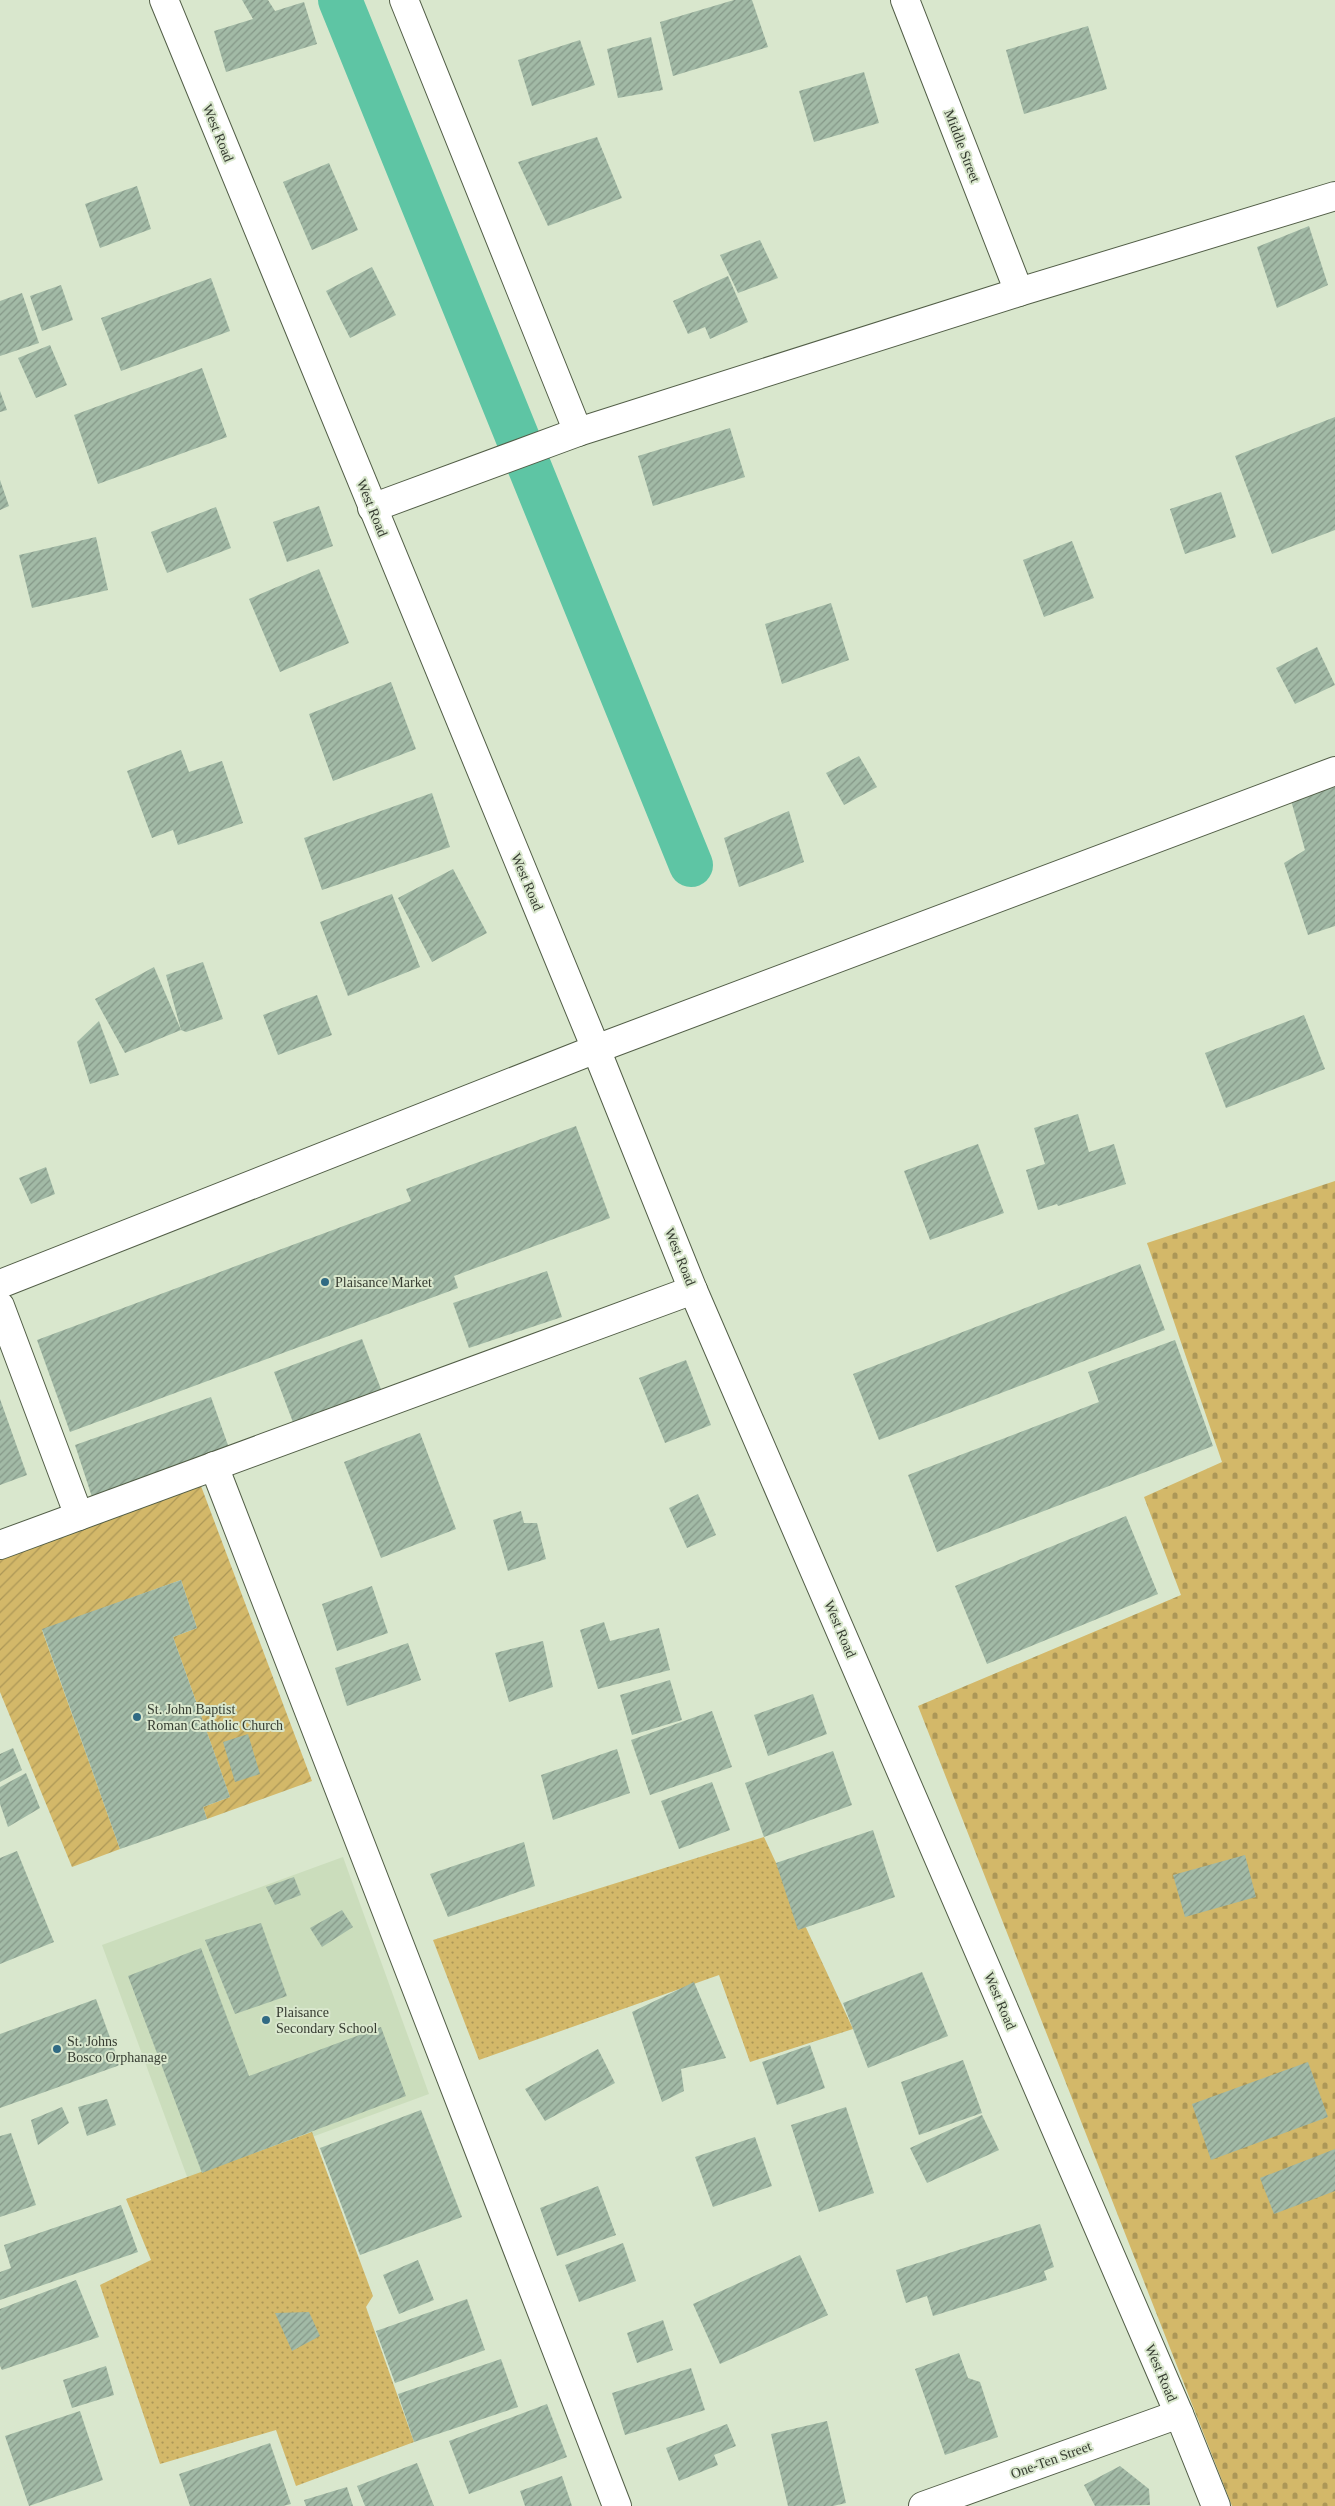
<svg xmlns="http://www.w3.org/2000/svg" width="1335" height="2506" font-family="'Times New Roman',serif">
  <style>
    .built { fill: #cbddbc }
    .cemetery { fill: url(#cemetery-stones) }
    .park { fill: url(#park-dots) }
    .garden { fill: url(#garden-furrows) }
    .lines { fill: none; stroke-linecap: round; stroke-linejoin: round }
    .canal { stroke: #5ec5a4; stroke-width: 44 }
    .building { fill: url(#building-hatch) }
    .street-casing { stroke: #525e47; stroke-width: 30 }
    .secondary-casing { stroke: #525e47; stroke-width: 30 }
    .street { stroke: #fff; stroke-width: 28 }
    .secondary { stroke: #fff; stroke-width: 28 }
    .poi-dot { fill: #306a83; stroke: #d9e7cd; stroke-width: 2 }
    .labels { text-anchor: middle; dominant-baseline: central; stroke-width: 4; stroke-linejoin: round; paint-order: stroke }
    .street-label { font-size: 14px; fill: #363c31; stroke: #d9e7cd }
    .poi-label { font-size: 14px; fill: #363c31; stroke: #d9e7cd; text-anchor: start }
  </style>
  <defs>
    <pattern id="cemetery-stones" width="16" height="16" patternUnits="userSpaceOnUse" patternTransform="scale(1.25)"><rect width="16" height="16" fill="#d3b869"/><path d="M2 7V4a2 2 0 0 1 4 0v3zM10 15v-3a2 2 0 0 1 4 0v3z" fill="#ac9757"/></pattern>
    <pattern id="park-dots" width="8" height="8" patternUnits="userSpaceOnUse" patternTransform="scale(1.25)"><rect width="8" height="8" fill="#d3b869"/><path d="M2 2h.1M6 6h.1" fill="none" stroke="#ac9757" stroke-width="1.8" stroke-linecap="round"/></pattern>
    <pattern id="garden-furrows" width="10" height="10" patternUnits="userSpaceOnUse" patternTransform="scale(1.25)"><rect width="10" height="10" fill="#d3b869"/><path d="M-1 1l2-2M0 10L10 0M9 11l2-2" fill="none" stroke="#ac9757"/></pattern>
    <pattern id="building-hatch" width="6" height="6" patternUnits="userSpaceOnUse" patternTransform="scale(1.25)"><rect width="6" height="6" fill="#a2baa6"/><path d="M-1 1l2-2M0 6l6-6M5 7l2-2" fill="none" stroke="#859888"/></pattern>
  </defs>
  <rect width="100%" height="100%" fill="#d9e7cd"/>
  <polygon class="built" points="343,1857 429,2094 189,2182 102,1945"/>
  <polygon class="cemetery" points="1335,1181 1335,2506 1232,2506 918,1706 1181,1595 1144,1497 1222,1462 1147,1243"/>
  <g class="park">
    <polygon points="764,1837 853,2029 750,2062 719,1975 479,2060 433,1940"/>
    <polygon points="312,2132 373,2296 366,2307 414,2442 296,2486 276,2430 160,2464 100,2285 151,2260 126,2199"/>
  </g>
  <polygon class="garden" points="201,1486 312,1781 207,1819 203,1807 230,1797 173,1637 197,1628 181,1580 42,1630 120,1849 72,1867 0,1692 0,1559"/>
  <g class="lines">
    <polyline class="canal" points="340,0 691,865"/>
  </g>
  <g class="building">
    <polygon points="242,0 268,0 275,11 304,2 317,44 226,72 214,31 253,19"/>
    <polygon points="734,0 752,0 768,47 673,76 660,22"/>
    <polygon points="1088,26 1107,89 1024,114 1006,50"/>
    <polygon points="651,37 663,90 618,98 607,49"/>
    <polygon points="580,40 595,85 532,106 518,60"/>
    <polygon points="864,72 879,123 814,142 799,91"/>
    <polygon points="597,137 622,198 548,226 518,162"/>
    <polygon points="329,163 358,230 312,250 283,182"/>
    <polygon points="137,186 151,229 100,248 85,204"/>
    <polygon points="1309,226 1328,285 1277,308 1257,247"/>
    <polygon points="760,240 778,278 738,293 720,255"/>
    <polygon points="372,267 396,315 350,338 326,291"/>
    <polygon points="728,276 748,322 710,339 705,327 688,334 673,301"/>
    <polygon points="211,278 230,331 121,371 101,318"/>
    <polygon points="61,285 73,320 42,331 30,296"/>
    <polygon points="22,293 39,343 0,356 0,301"/>
    <polygon points="50,345 67,385 36,398 18,358"/>
    <polygon points="202,368 227,437 98,484 74,415"/>
    <polygon points="0,391 7,410 0,412"/>
    <polygon points="1335,417 1335,530 1272,554 1235,456"/>
    <polygon points="730,428 745,477 653,506 638,456"/>
    <polygon points="0,480 9,506 0,510"/>
    <polygon points="1221,492 1236,537 1185,554 1170,509"/>
    <polygon points="319,506 333,546 287,562 273,522"/>
    <polygon points="216,507 231,548 167,573 151,532"/>
    <polygon points="96,537 108,590 32,608 19,555"/>
    <polygon points="1072,541 1094,598 1044,617 1023,560"/>
    <polygon points="319,569 349,643 280,672 249,599"/>
    <polygon points="831,603 849,660 782,684 765,624"/>
    <polygon points="1317,647 1335,685 1295,704 1276,668"/>
    <polygon points="391,682 416,749 333,781 309,714"/>
    <polygon points="181,750 189,772 222,761 243,823 178,845 173,830 152,838 127,771"/>
    <polygon points="859,756 877,787 844,805 826,773"/>
    <polygon points="1335,787 1335,926 1308,935 1284,863 1305,850 1290,797"/>
    <polygon points="432,793 450,847 322,890 304,838"/>
    <polygon points="789,811 804,862 739,887 724,838"/>
    <polygon points="453,869 487,933 432,962 398,898"/>
    <polygon points="392,894 420,967 348,996 320,922"/>
    <polygon points="203,962 223,1019 186,1032 181,1030 166,975"/>
    <polygon points="154,967 181,1030 125,1053 95,999"/>
    <polygon points="317,995 332,1035 278,1055 263,1015"/>
    <polygon points="1304,1015 1325,1069 1226,1108 1205,1053"/>
    <polygon points="99,1021 119,1075 90,1084 77,1042"/>
    <polygon points="1078,1114 1089,1152 1114,1144 1126,1184 1058,1206 1057,1204 1038,1210 1026,1170 1045,1164 1034,1128"/>
    <polygon points="576,1126 610,1218 454,1276 458,1288 70,1432 37,1340 411,1201 406,1189"/>
    <polygon points="978,1144 1004,1213 930,1240 904,1171"/>
    <polygon points="46,1167 55,1194 31,1204 19,1178"/>
    <polygon points="1140,1264 1165,1330 879,1440 853,1374"/>
    <polygon points="547,1271 562,1317 469,1348 453,1303"/>
    <polygon points="362,1339 382,1392 294,1425 274,1372"/>
    <polygon points="1175,1340 1213,1446 937,1552 908,1475 1099,1402 1088,1372"/>
    <polygon points="686,1360 711,1425 665,1443 639,1378"/>
    <polygon points="211,1397 229,1448 92,1497 75,1445"/>
    <polygon points="0,1399 27,1475 0,1485"/>
    <polygon points="420,1433 456,1529 381,1558 344,1462"/>
    <polygon points="698,1494 716,1535 687,1548 669,1508"/>
    <polygon points="521,1511 524,1523 537,1523 546,1559 508,1571 493,1520"/>
    <polygon points="1126,1516 1158,1594 987,1664 955,1586"/>
    <polygon points="181,1580 197,1628 173,1637 230,1797 203,1807 207,1819 120,1849 42,1629"/>
    <polygon points="372,1586 388,1633 337,1651 322,1604"/>
    <polygon points="604,1622 610,1641 659,1628 670,1670 598,1689 580,1630"/>
    <polygon points="543,1641 553,1687 509,1702 495,1653"/>
    <polygon points="408,1643 421,1680 347,1706 335,1668"/>
    <polygon points="670,1680 682,1720 632,1735 620,1695"/>
    <polygon points="813,1694 827,1734 768,1756 754,1715"/>
    <polygon points="712,1711 732,1767 650,1795 631,1740"/>
    <polygon points="248,1734 260,1774 235,1782 223,1742"/>
    <polygon points="13,1748 22,1770 0,1782 0,1754"/>
    <polygon points="617,1749 630,1793 553,1820 541,1775"/>
    <polygon points="833,1751 852,1805 764,1837 745,1783"/>
    <polygon points="26,1773 40,1808 8,1827 0,1804 0,1787"/>
    <polygon points="712,1782 730,1830 679,1849 661,1801"/>
    <polygon points="873,1830 895,1897 798,1930 776,1863"/>
    <polygon points="524,1842 535,1886 448,1917 430,1874"/>
    <polygon points="17,1851 54,1942 0,1964 0,1858"/>
    <polygon points="1245,1855 1256,1897 1185,1917 1173,1875"/>
    <polygon points="294,1877 301,1895 275,1905 266,1887"/>
    <polygon points="342,1910 353,1927 322,1947 310,1928"/>
    <polygon points="261,1923 287,1996 235,2014 205,1940"/>
    <polygon points="201,1948 249,2076 381,2027 406,2096 202,2173 128,1976"/>
    <polygon points="922,1972 948,2036 868,2068 843,2003"/>
    <polygon points="694,1982 726,2058 681,2069 684,2091 662,2102 632,2012"/>
    <polygon points="96,1999 120,2065 0,2108 0,2034"/>
    <polygon points="810,2045 825,2088 777,2105 762,2062"/>
    <polygon points="598,2049 615,2083 545,2121 525,2089"/>
    <polygon points="963,2060 982,2113 919,2135 901,2082"/>
    <polygon points="1308,2062 1328,2117 1211,2160 1192,2104"/>
    <polygon points="107,2099 116,2125 87,2136 78,2107"/>
    <polygon points="62,2107 69,2123 38,2145 31,2120"/>
    <polygon points="846,2107 874,2193 819,2212 791,2125"/>
    <polygon points="421,2110 462,2217 360,2255 320,2148"/>
    <polygon points="982,2115 999,2150 927,2183 910,2148"/>
    <polygon points="11,2133 36,2205 0,2217 0,2136"/>
    <polygon points="755,2137 772,2186 713,2207 695,2157"/>
    <polygon points="1335,2149 1335,2191 1274,2214 1260,2178"/>
    <polygon points="598,2186 616,2235 557,2256 540,2208"/>
    <polygon points="121,2205 138,2252 0,2300 0,2272 11,2268 4,2245"/>
    <polygon points="1040,2224 1054,2267 1044,2271 1047,2280 933,2316 927,2296 906,2303 896,2270"/>
    <polygon points="623,2243 636,2281 579,2302 565,2265"/>
    <polygon points="800,2255 828,2315 720,2364 693,2304"/>
    <polygon points="418,2260 434,2300 399,2314 383,2275"/>
    <polygon points="76,2280 99,2337 2,2370 0,2366 0,2309"/>
    <polygon points="467,2299 485,2350 395,2383 376,2331"/>
    <polygon points="309,2312 320,2336 292,2351 275,2313"/>
    <polygon points="663,2320 673,2350 637,2363 627,2333"/>
    <polygon points="959,2353 968,2378 980,2382 998,2437 945,2455 915,2369"/>
    <polygon points="501,2359 518,2407 414,2442 398,2394"/>
    <polygon points="106,2366 114,2395 72,2408 63,2380"/>
    <polygon points="691,2368 705,2410 625,2435 612,2393"/>
    <polygon points="547,2404 567,2457 469,2494 449,2441"/>
    <polygon points="80,2411 103,2480 29,2506 5,2436"/>
    <polygon points="827,2421 846,2503 833,2506 788,2506 771,2434"/>
    <polygon points="727,2424 736,2446 714,2455 718,2465 679,2481 666,2448"/>
    <polygon points="270,2443 291,2504 283,2506 190,2506 179,2474"/>
    <polygon points="417,2463 434,2506 365,2506 357,2486"/>
    <polygon points="1120,2466 1149,2489 1150,2505 1095,2506 1084,2485"/>
    <polygon points="562,2476 572,2506 525,2506 520,2491"/>
    <polygon points="347,2487 353,2506 306,2506 304,2500"/>
  </g>
  <g class="lines">
    <defs>
      <g id="street">
        <polyline points="164,0 596,1049 693,1290 1179,2414 1216,2506"/>
        <polyline points="404,0 578,432"/>
        <polyline points="905,0 1019,292"/>
        <polyline points="372,508 578,432 1019,292 1335,196"/>
        <polyline points="0,1306 79,1516"/>
        <polyline points="214,1466 617,2506"/>
        <polyline points="0,1545 693,1290"/>
        <polyline points="923,2506 1179,2414"/>
      </g>
      <polyline id="secondary" points="0,1284 596,1049 1335,771"/>
    </defs>
    <use href="#street" class="street-casing"/>
    <use href="#secondary" class="secondary-casing"/>
    <use href="#street" class="street"/>
    <use href="#secondary" class="secondary"/>
  </g>
  <g class="poi-dot">
    <circle cx="325" cy="1282" r="5"/>
    <circle cx="137" cy="1717" r="5"/>
    <circle cx="266" cy="2020" r="5"/>
    <circle cx="57" cy="2049" r="5"/>
  </g>
  <g class="labels">
    <g class="street-label">
      <text transform="translate(218 133) rotate(68)">West Road</text>
      <text transform="translate(962 146) rotate(69)">Middle Street</text>
      <text transform="translate(372 508) rotate(68)">West Road</text>
      <text transform="translate(527 882) rotate(67)">West Road</text>
      <text transform="translate(680 1257) rotate(68)">West Road</text>
      <text transform="translate(840 1629) rotate(67)">West Road</text>
      <text transform="translate(1000 2001) rotate(67)">West Road</text>
      <text transform="translate(1161 2373) rotate(67)">West Road</text>
      <text transform="translate(1051 2460) rotate(-20)">One-Ten Street</text>
    </g>
    <g class="poi-label">
      <text x="335" y="1282">Plaisance Market</text>
      <text x="147" y="1709">St. John Baptist<tspan x="147" dy="16">Roman Catholic Church</tspan></text>
      <text x="276" y="2012">Plaisance<tspan x="276" dy="16">Secondary School</tspan></text>
      <text x="67" y="2041">St. Johns<tspan x="67" dy="16">Bosco Orphanage</tspan></text>
    </g>
  </g>
</svg>
